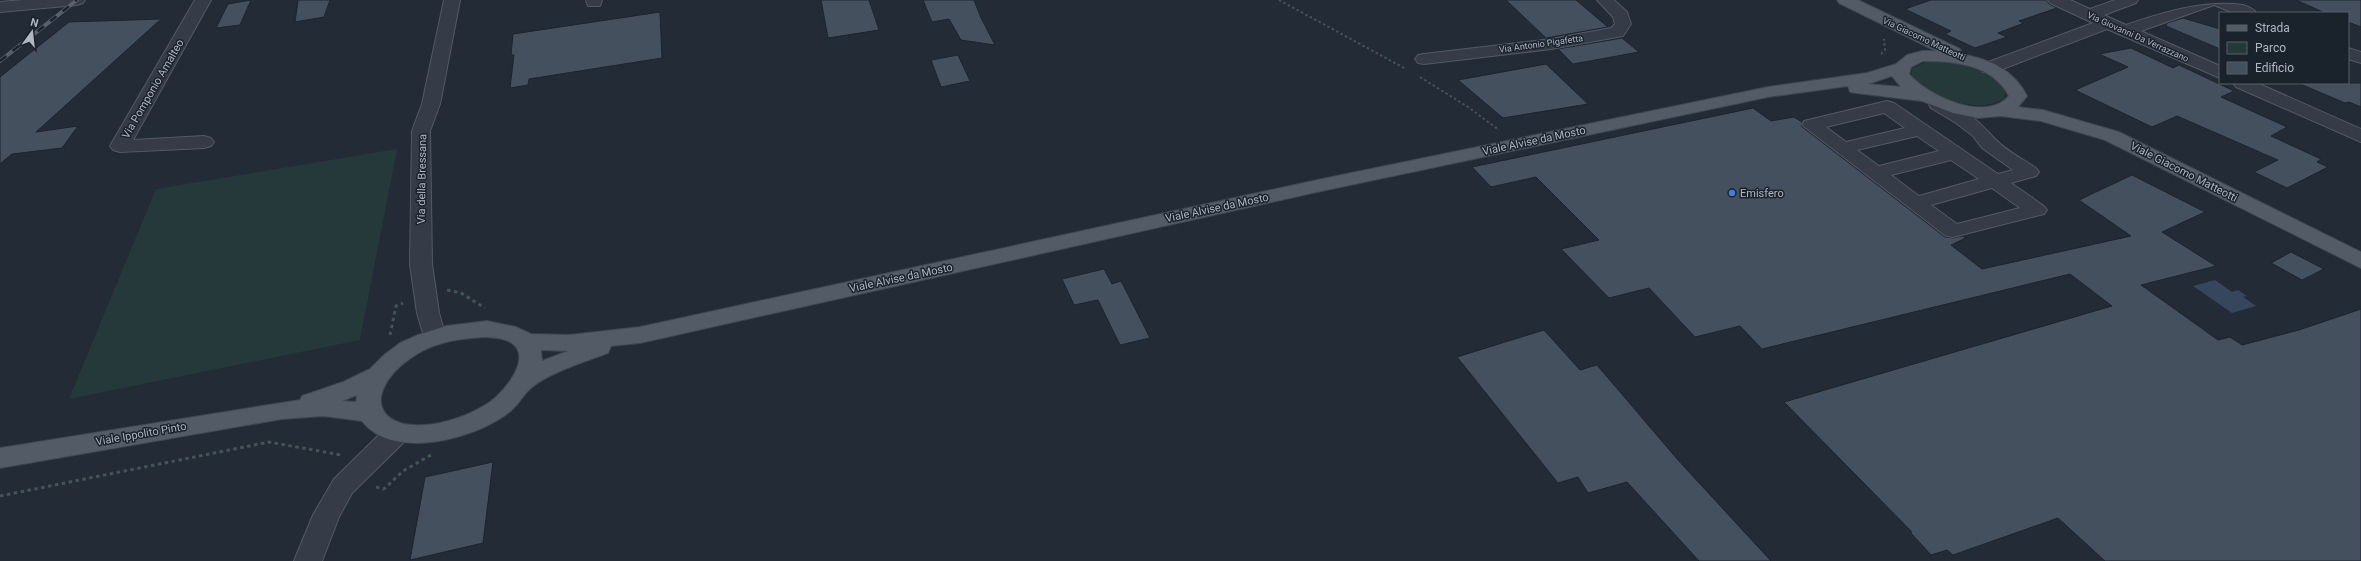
<svg xmlns="http://www.w3.org/2000/svg" width="2361" height="561" font-family="Roboto,sans-serif">
  <style>
    .green { fill: #26393a }
    .water { fill: #36465d }
    .building { fill: #45505e; stroke: #1c242e }
    .lines { fill: none; stroke-linecap: round; stroke-linejoin: round }
    .minor-casing { stroke: #525a65; stroke-width: 2 }
    .major-casing { stroke: #3e4651; stroke-width: 2 }
    .path-far1 { stroke: #435457; stroke-width: 2; stroke-dasharray: 2.5 2.5; stroke-linecap: butt }
    .path { stroke: #435457; stroke-width: 3; stroke-dasharray: 3.5 3.5; stroke-linecap: butt }
    .minor { fill: #353c47; fill-rule: evenodd }
    .major { fill: #535b67; fill-rule: evenodd }
    .rail-casing { stroke: #57616e; stroke-width: 4 }
    .rail { stroke: #1a222c; stroke-width: 2.5; stroke-dasharray: 8; stroke-linecap: butt }
    .shop-dot { fill: #3f7fe0; stroke: #1a222c; stroke-width: 1.5 }
    .labels { text-anchor: middle; dominant-baseline: central; stroke-width: 3; stroke-linejoin: round; paint-order: stroke }
    .far-street-label { font-size: 9px; fill: #afb7c4; stroke: #1a222c }
    .street-label { font-size: 11px; fill: #afb7c4; stroke: #1a222c }
    .poi-label { font-size: 11px; fill: #afb7c4; stroke: #1a222c; text-anchor: start }
  </style>
  <rect width="100%" height="100%" fill="#222b36"/>
  <g class="green">
    <path d="M1940,60C1964,64 1993,67 2006,91L2004,98C1997,102 1992,104 1984,105C1965,107 1906,94 1912,69L1928,61Z"/>
    <polygon points="397,149 360,340 69,399 156,189"/>
  </g>
  <polygon class="water" points="2215,280 2232,292 2238,290 2247,296 2243,297 2256,306 2232,313 2193,286"/>
  <g class="building">
    <polygon points="251,0 240,25 216,28 228,4"/>
    <polygon points="298,0 330,0 324,17 295,22"/>
    <polygon points="821,0 869,0 879,30 828,38"/>
    <polygon points="923,0 974,0 981,18 995,45 961,40 949,19 932,22"/>
    <polygon points="1506,0 1576,0 1608,27 1546,38"/>
    <polygon points="1931,0 2047,0 2049,4 2057,8 2019,21 2024,23 1998,33 2007,37 1975,48 1945,34 1951,31 1905,9"/>
    <polygon points="2296,0 2361,0 2361,27 2348,22 2348,13 2325,13"/>
    <polygon points="660,12 662,58 529,79 528,85 510,88 514,55 511,55 513,34"/>
    <polygon points="2183,18 2220,29 2220,49 2166,26 2167,23"/>
    <polygon points="161,19 36,132 78,126 62,148 12,154 0,164 0,77 69,22"/>
    <polygon points="1622,38 1639,52 1573,64 1558,49"/>
    <polygon points="2131,48 2173,68 2179,65 2234,91 2221,97 2287,127 2271,136 2321,159 2317,162 2328,167 2287,188 2254,172 2278,160 2177,116 2152,127 2075,90 2128,67 2099,54"/>
    <polygon points="958,55 970,81 941,87 931,60"/>
    <polygon points="1546,64 1588,104 1503,118 1458,80"/>
    <polygon points="2298,83 2361,83 2361,107 2349,102 2345,103"/>
    <polygon points="1753,108 1771,121 1794,117 1802,122 1801,126 1945,237 1953,238 1962,236 1966,238 1951,245 1982,269 2131,236 2079,200 2132,175 2205,212 2162,232 2216,266 2141,285 2218,340 2230,337 2242,345 2299,330 2361,309 2361,561 2105,561 2058,518 1953,555 1947,550 1931,555 1910,532 1912,532 1784,402 2112,306 2070,274 1762,349 1740,326 1695,337 1649,288 1609,298 1561,249 1599,240 1536,177 1491,187 1472,167"/>
    <polygon points="2291,252 2324,269 2302,280 2271,263"/>
    <polygon points="1104,269 1112,284 1121,281 1150,338 1120,345 1098,300 1074,305 1062,279"/>
    <polygon points="1544,330 1580,370 1597,365 1678,460 1771,561 1699,561 1627,482 1588,493 1578,477 1558,483 1457,357"/>
    <polygon points="493,462 483,543 410,560 425,477"/>
  </g>
  <g class="lines">
    <defs>
      <g id="minor">
        <polygon points="23,0 85,0 83,3 77,5 0,12 0,2"/>
        <polygon points="195,0 211,0 133,140 204,136 211,138 214,142 211,146 204,148 120,152 113,150 110,146"/>
        <polygon points="444,0 460,0 440,104 430,131 432,264 439,313 446,337 442,343 434,345 426,343 417,313 410,264 412,131 422,104"/>
        <polygon points="586,0 602,0 600,6 588,6"/>
        <polygon points="1597,0 1614,0 1627,12 1631,24 1623,36 1551,49 1424,64 1418,63 1415,59 1418,55 1424,54 1551,39 1611,28 1615,24 1613,17"/>
        <path d="M2048,0H2070L2090,9L2115,0H2138L2136,3L2104,15L2126,25C2164,12 2204,0 2243,5C2248,7 2253,8 2256,13H2234L2214,5L2141,31L2220,66V78L2107,29L1995,72H1983L1980,68L1983,64L2093,23L2050,3Z"/>
        <polygon points="2348,48 2361,52 2361,63 2348,59"/>
        <polygon points="2233,83 2257,83 2361,129 2361,142 2236,87"/>
        <path d="M1938,98C1961,104 1980,123 1995,139C2006,151 2023,159 2036,168L2039,172L2036,176L2011,183L2044,206L2047,210L2044,214L1953,237L1946,236L1802,125L1804,121L1887,101L1894,103L1998,174L2013,170L1982,148L1973,136L1956,123L1931,108L1929,104L1931,100ZM1884,113L1905,128L1846,142L1826,127ZM1917,136L1939,151L1879,166L1857,150ZM1951,160L1979,179L1919,196L1891,175ZM1992,188L2020,208L1957,224L1931,205Z"/>
        <polygon points="397,424 406,426 410,433 406,440 352,493 339,517 322,561 294,561 313,515 334,479 388,426"/>
      </g>
      <path id="major" d="M1837,0H1858L1960,49L1962,54C1991,60 2013,69 2027,96L2018,107L2043,110L2119,132L2361,252V268L2105,140L2041,121L2001,116L1978,118L1953,113L1922,101L1856,93L1850,92L1848,86L1768,97L1317,192L640,343L611,346L608,353C587,361 548,373 531,388C522,396 518,406 508,413C475,439 392,461 362,421L323,416L282,419L0,468V448L300,400L302,396L343,382L370,369L384,355L400,343L418,335L446,326L487,321L516,327L531,334L569,335L640,327L1317,180L1768,87L1867,73L1896,64L1907,55L1922,51H1936L1839,3ZM1923,61C1954,61 1992,64 2009,96C1986,123 1928,96 1909,74L1911,67ZM1892,76L1901,87L1868,84ZM487,337C496,338 505,338 513,344C532,359 503,393 490,402C475,412 458,419 440,423C370,436 362,388 417,354C438,341 463,338 487,337ZM541,350L568,351L542,361ZM357,395L356,402L342,401Z"/>
    </defs>
    <use href="#minor" class="minor-casing"/>
    <use href="#major" class="major-casing"/>
    <g class="path-far1">
      <polyline points="1279,0 1406,69"/>
      <polyline points="1881,54 1885,50 1884,39"/>
      <polyline points="1420,77 1468,107 1499,130"/>
    </g>
    <g class="path">
      <polyline points="447,290 461,293 485,308"/>
      <polyline points="390,335 396,306 403,303"/>
      <polyline points="376,487 384,489 403,471 431,455"/>
      <polyline points="0,496 269,442 341,455"/>
    </g>
    <use href="#minor" class="minor"/>
    <use href="#major" class="major"/>
    <defs>
      <polyline id="rail" points="0,61 77,0"/>
    </defs>
    <use href="#rail" class="rail-casing"/>
    <use href="#rail" class="rail"/>
  </g>
  <circle class="shop-dot" cx="1732" cy="193" r="4"/>
  <g class="labels">
    <g class="far-street-label">
      <text transform="translate(2138 37) rotate(24)">Via Giovanni Da Verrazzano</text>
      <text transform="translate(1924 39) rotate(25)">Via Giacomo Matteotti</text>
      <text transform="translate(1541 44) rotate(-8)">Via Antonio Pigafetta</text>
    </g>
    <g class="street-label">
      <text transform="translate(153 89) rotate(-60)">Via Pomponio Amalteo</text>
      <text transform="translate(1534 141) rotate(-12)">Viale Alvise da Mosto</text>
      <text transform="translate(2184 172) rotate(27)">Viale Giacomo Matteotti</text>
      <text transform="translate(422 179) rotate(-89)">Via della Bressana</text>
      <text transform="translate(1217 208) rotate(-12)">Viale Alvise da Mosto</text>
      <text transform="translate(901 278) rotate(-12)">Viale Alvise da Mosto</text>
      <text transform="translate(141 434) rotate(-10)">Viale Ippolito Pinto</text>
    </g>
    <g class="poi-label">
      <text x="1740" y="193">Emisfero</text>
    </g>
  </g>
  <rect x="2219" y="12" width="130" height="72" fill="#1a222c" stroke="#565e69"/>
  <rect x="2227" y="25" width="20" height="6" fill="#535b67" stroke="#565e69"/>
  <text x="2255" y="32" font-size="12" fill="#afb7c4">Strada</text>
  <rect x="2227" y="42" width="20" height="12" fill="#26393a" stroke="#565e69"/>
  <text x="2255" y="52" font-size="12" fill="#afb7c4">Parco</text>
  <rect x="2227" y="62" width="20" height="12" fill="#45505e" stroke="#565e69"/>
  <text x="2255" y="72" font-size="12" fill="#afb7c4">Edificio</text>
  <g transform="translate(32 32) rotate(15)" stroke="#1a222c" stroke-width="3" paint-order="stroke">
  <path d="M0-3L7 15L0 10L-7 15Z" fill="#afb7c4"/>
  <text y="-6" font-size="11" font-weight="bold" text-anchor="middle" fill="#afb7c4">N</text>
  </g>
</svg>
